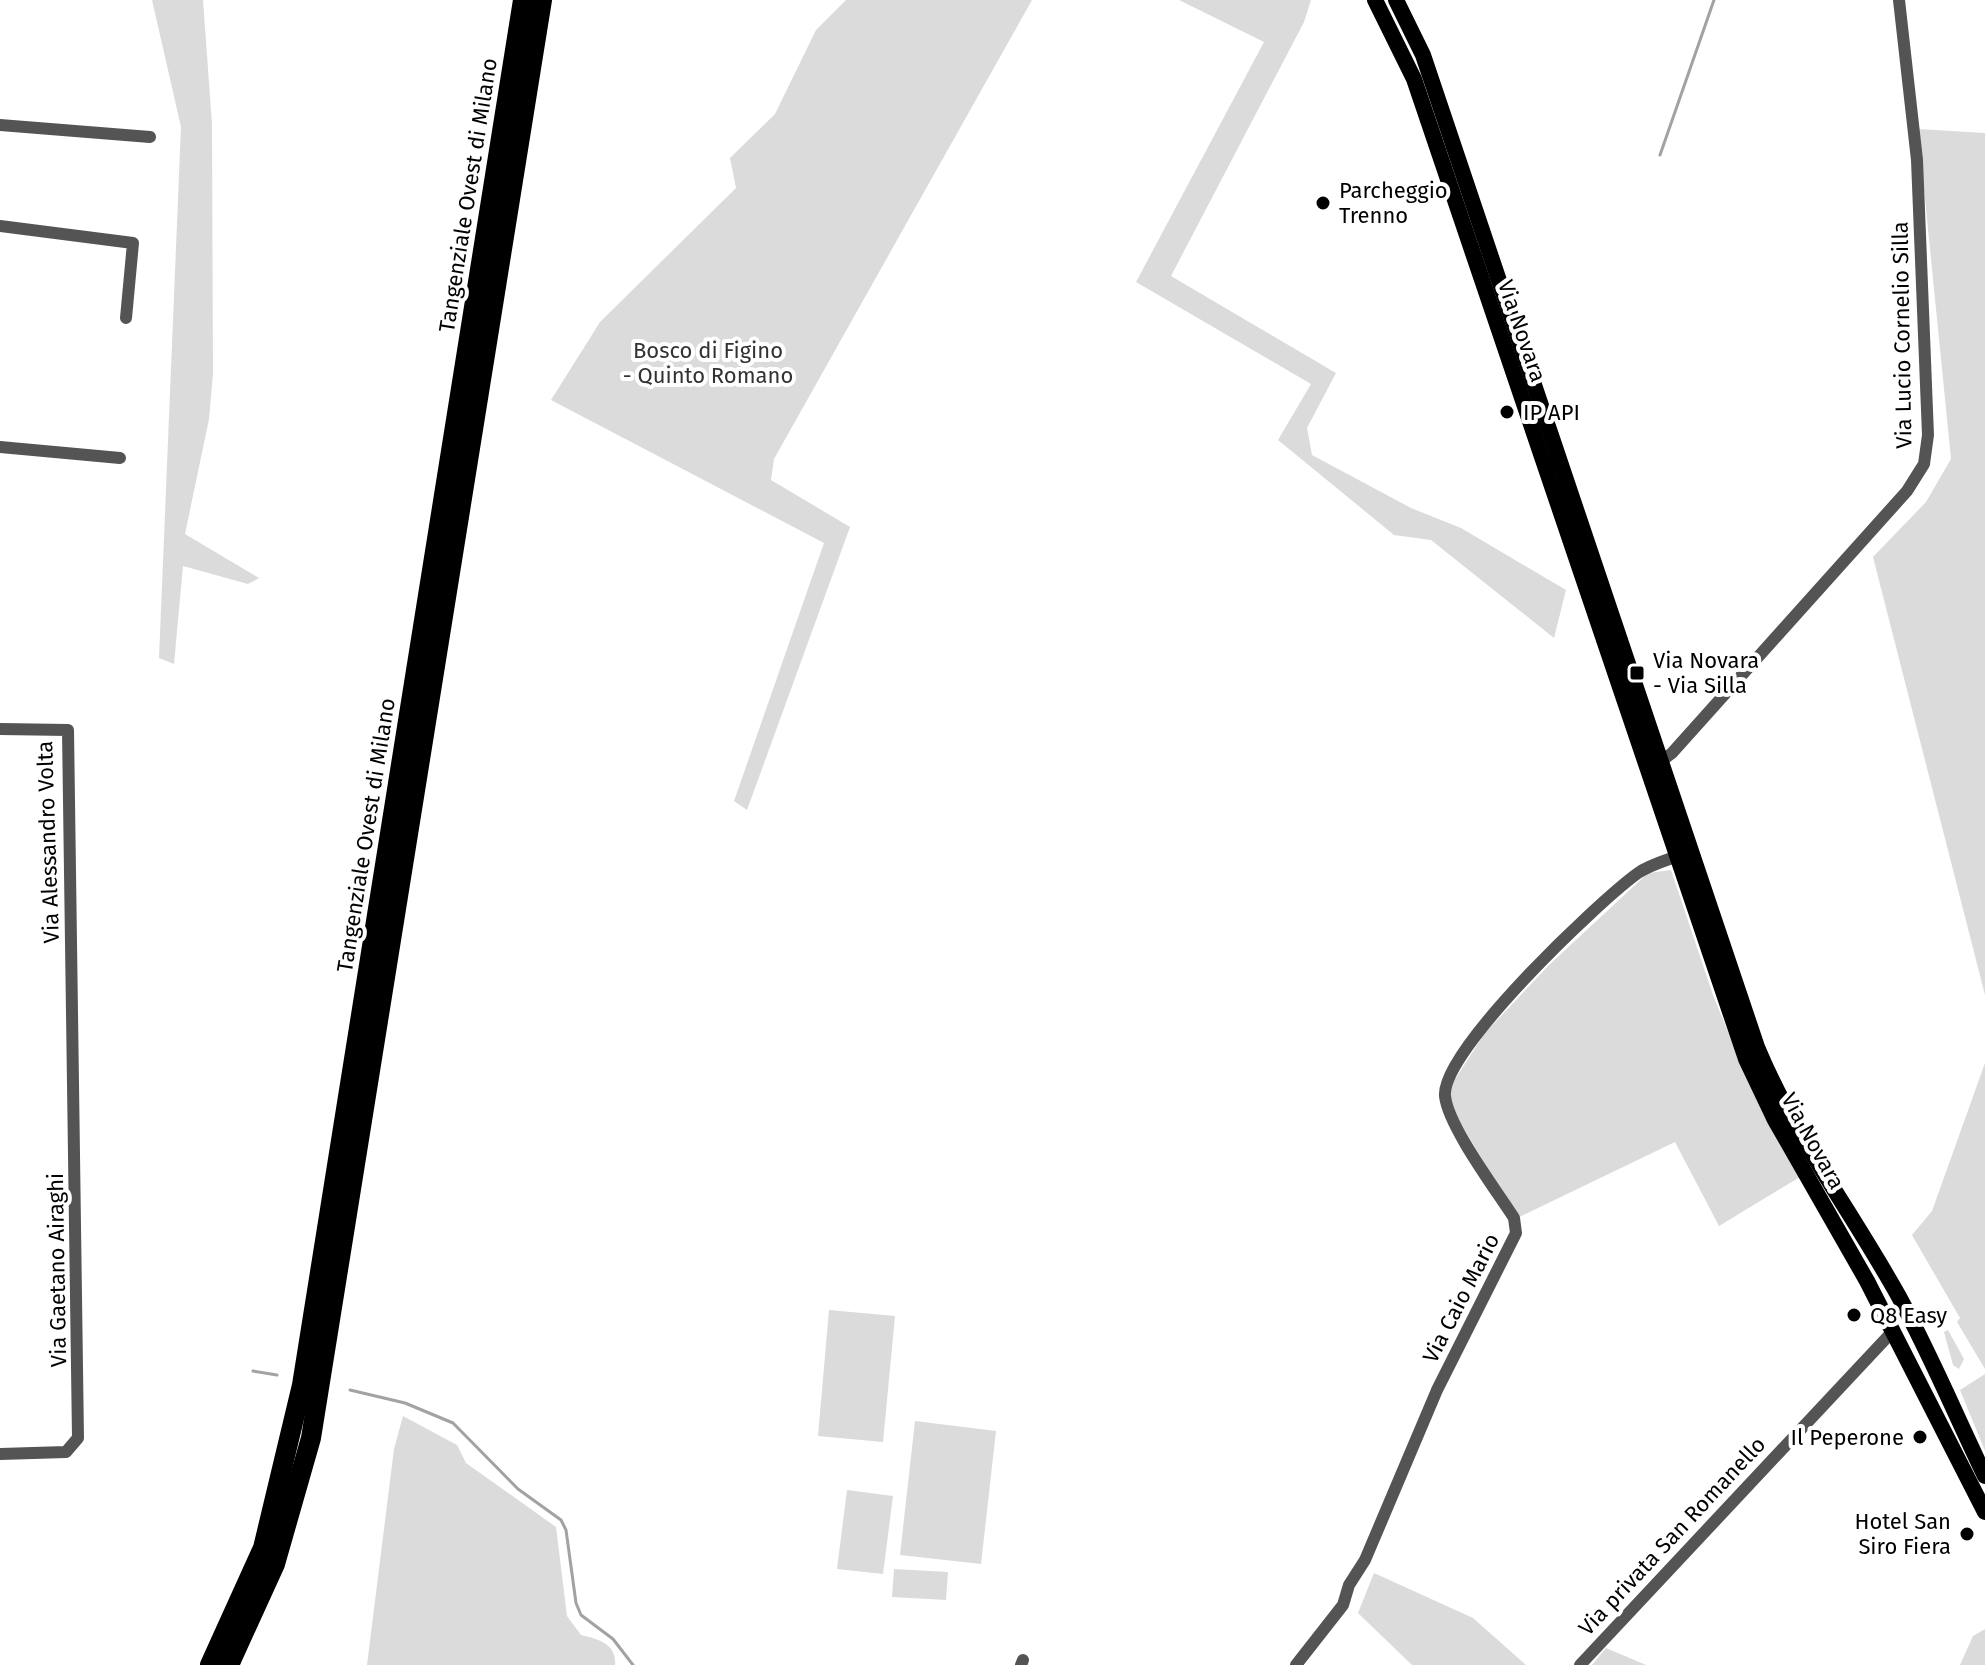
<svg xmlns="http://www.w3.org/2000/svg" width="1985" height="1665" font-family="'Fira Sans',sans-serif">
  <style>
    .green { fill: #dbdbdb }
    .lines { fill: none; stroke-linecap: round; stroke-linejoin: round }
    .stream { stroke: #a2a2a2; stroke-width: 3 }
    .minor { stroke: #545454; stroke-width: 12 }
    .major { stroke: #000; stroke-width: 16 }
    .highway { stroke: #000; stroke-width: 20 }
    .poi-dot { fill: #000; stroke: #fff; stroke-width: 3 }
    .labels { text-anchor: middle; dominant-baseline: central; stroke-width: 8; stroke-linejoin: round; paint-order: stroke }
    .poi-label { font-size: 22px; fill: #000; stroke: #fff; text-anchor: start }
    .street-label { font-size: 22px; fill: #000; stroke: #fff }
    .park-label { font-size: 22px; fill: #323232; stroke: #fff }
  </style>
  <rect width="100%" height="100%" fill="#fff"/>
  <g class="green">
    <polygon points="152,0 203,0 212,124 213,374 209,419 185,534 259,578 248,584 183,566 174,664 159,658 181,127"/>
    <polygon points="846,0 1032,0 774,459 771,480 850,527 747,810 734,801 824,543 551,400 600,322 736,188 730,158 775,114 816,30"/>
    <polygon points="1179,0 1311,0 1304,22 1171,276 1336,373 1307,428 1312,455 1411,508 1461,528 1566,590 1554,638 1431,540 1394,535 1278,440 1311,384 1136,282 1264,42"/>
    <polygon points="1918,129 1985,133 1985,995 1873,557 1926,502 1951,459"/>
    <polygon points="1671,870 1713,995 1746,1076 1800,1177 1719,1226 1675,1142 1517,1218 1451,1107 1448,1090 1485,1033 1549,965 1648,873"/>
    <polygon points="1985,1063 1985,1369 1957,1322 1960,1318 1912,1235 1932,1211"/>
    <polygon points="829,1310 895,1316 883,1442 818,1436"/>
    <polygon points="1948,1330 1964,1359 1959,1369 1953,1365 1944,1332"/>
    <polygon points="1985,1374 1985,1451 1960,1390"/>
    <path d="M403,1416L457,1445L466,1463L556,1527L567,1616L581,1635C598,1639 617,1644 615,1665H367L394,1449Z"/>
    <polygon points="915,1421 996,1431 981,1564 900,1555"/>
    <polygon points="847,1490 893,1496 883,1574 837,1569"/>
    <polygon points="894,1569 948,1572 946,1600 892,1597"/>
    <polygon points="1374,1573 1473,1618 1526,1665 1412,1665 1358,1613"/>
    <polygon points="1985,1629 1985,1665 1960,1665 1973,1636"/>
    <polygon points="1606,1648 1646,1665 1592,1665"/>
  </g>
  <g class="lines">
    <g class="stream">
      <polyline points="1660,155 1714,0"/>
      <polyline points="253,1371 277,1375"/>
      <polyline points="350,1390 405,1403 453,1423 518,1489 561,1520 566,1530 576,1603 581,1615 613,1639 633,1665"/>
    </g>
    <g class="minor">
      <polyline points="0,125 150,137"/>
      <polyline points="0,226 133,243 126,318"/>
      <polyline points="0,447 120,458"/>
      <polyline points="0,729 68,730 78,1438 66,1452 0,1454"/>
      <polyline points="1656,765 1672,753 1907,491 1924,464 1928,435 1917,160 1899,0"/>
      <polyline points="1021,1665 1023,1660"/>
      <path d="M1296,1665L1343,1605L1349,1585L1365,1560L1437,1390L1516,1233L1514,1218C1496,1190 1448,1126 1445,1096C1441,1051 1599,901 1638,873C1651,864 1668,860 1683,854"/>
      <polyline points="1580,1665 1893,1331"/>
    </g>
    <g class="major">
      <polyline points="1375,0 1414,79 1746,1059 1775,1120 1867,1281 1985,1512"/>
      <path d="M1396,0L1423,55L1757,1047C1794,1136 1851,1211 1898,1295C1930,1353 1956,1416 1985,1476"/>
    </g>
    <g class="highway">
      <polyline points="210,1665 263,1548 302,1385 523,0"/>
      <polyline points="229,1665 275,1564 311,1438 542,0"/>
    </g>
  </g>
  <g class="poi-dot">
    <circle cx="1323" cy="203" r="8"/>
    <circle cx="1507" cy="412" r="8"/>
    <rect x="1629" y="665" width="16" height="16" rx="4"/>
    <circle cx="1854" cy="1315" r="8"/>
    <circle cx="1920" cy="1437" r="8"/>
    <circle cx="1967" cy="1534" r="8"/>
  </g>
  <g class="labels">
    <g class="poi-label">
      <text x="1339" y="190">Parcheggio<tspan x="1339" dy="25">Trenno</tspan></text>
      <text x="1523" y="412">IP API</text>
      <text x="1653" y="660">Via Novara<tspan x="1653" dy="25">- Via Silla</tspan></text>
      <text x="1870" y="1315">Q8 Easy</text>
      <text x="1904" y="1437" text-anchor="end">Il Peperone</text>
      <text x="1951" y="1521" text-anchor="end">Hotel San<tspan x="1951" dy="25">Siro Fiera</tspan></text>
    </g>
    <g class="street-label">
      <text transform="translate(468 195) rotate(-81)">Tangenziale Ovest di Milano</text>
      <text transform="translate(1522 331) rotate(71)">Via Novara</text>
      <text transform="translate(1902 335) rotate(-91)">Via Lucio Cornelio Silla</text>
      <text transform="translate(366 835) rotate(-81)">Tangenziale Ovest di Milano</text>
      <text transform="translate(48 842) rotate(-92)">Via Alessandro Volta</text>
      <text transform="translate(1813 1141) rotate(61)">Via Novara</text>
      <text transform="translate(57 1270) rotate(-91)">Via Gaetano Airaghi</text>
      <text transform="translate(1461 1298) rotate(-63)">Via Caio Mario</text>
      <text transform="translate(1672 1536) rotate(-47)">Via privata San Romanello</text>
    </g>
    <g class="park-label">
      <text x="708" y="350">Bosco di Figino<tspan x="708" dy="25">- Quinto Romano</tspan></text>
    </g>
  </g>
</svg>
